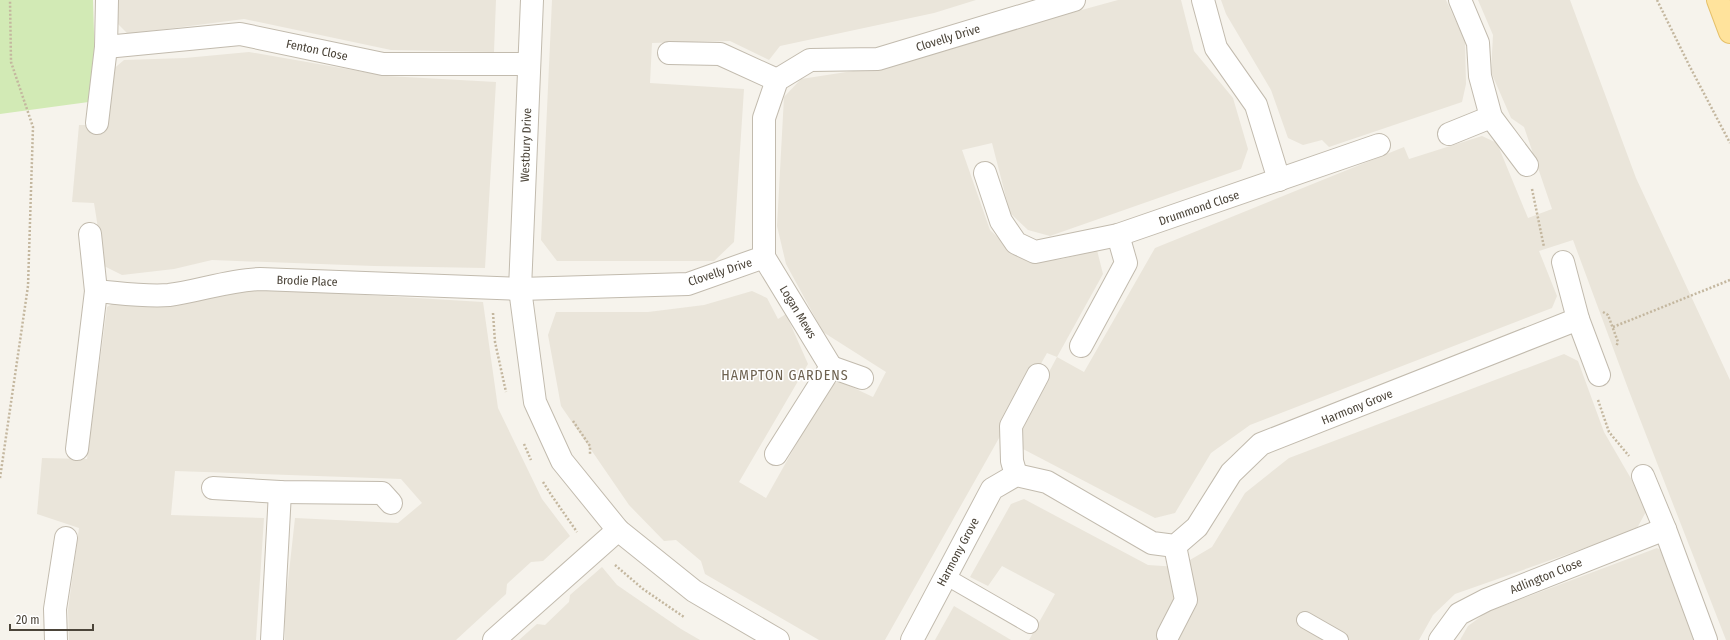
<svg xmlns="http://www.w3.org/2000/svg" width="1730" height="640" font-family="'Fira Sans Condensed',sans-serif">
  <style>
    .residential { fill: #eae5da }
    .green { fill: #d2eab5 }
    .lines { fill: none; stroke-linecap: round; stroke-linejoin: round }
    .lane-casing { stroke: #c2bbae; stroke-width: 18 }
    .street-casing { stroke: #c2bbae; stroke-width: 24 }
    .primary-casing { stroke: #e6c16a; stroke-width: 24 }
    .path { stroke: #c4b79f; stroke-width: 2.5; stroke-dasharray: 2 2; stroke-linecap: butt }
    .lane { stroke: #fff; stroke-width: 16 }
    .street { stroke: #fff; stroke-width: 22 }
    .primary { stroke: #ffe39c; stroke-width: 22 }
    .labels { text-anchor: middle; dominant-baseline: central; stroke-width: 3; stroke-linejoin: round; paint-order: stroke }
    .street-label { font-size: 12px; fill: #4b4439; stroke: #fff }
    .quarter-label { font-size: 14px; letter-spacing: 1px; fill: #6e6250; stroke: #fff }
  </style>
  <rect width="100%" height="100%" fill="#f6f3ec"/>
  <g class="residential">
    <polygon points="115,0 496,0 494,52 391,50 244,19 128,34 115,21"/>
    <polygon points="552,0 976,0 934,13 780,46 769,60 730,41 652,43 650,83 744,89 734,242 714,261 557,261 541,240"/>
    <polygon points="1118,0 1181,0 1194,51 1233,98 1248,149 1241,169 1050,236 1028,230 1010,213 992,143 962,150 990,230 1012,251 1035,262 1062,259 1097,250 1103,274 1057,357 1084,372 1155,248 1404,147 1409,159 1482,136 1497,143 1528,218 1552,209 1524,127 1511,118 1491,72 1493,35 1478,0 1570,0 1636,178 1730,380 1730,640 1726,640 1629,391 1573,240 1539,251 1557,296 1552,308 1250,425 1211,453 1175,513 1155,518 1023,449 1019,428 1057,357 1047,353 885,640 819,640 705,574 701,561 676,540 664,541 629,505 561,406 548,335 556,312 648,312 704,305 752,291 767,298 778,319 786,314 808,364 739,482 766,498 829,386 839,381 873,397 886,372 823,332 786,264 777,226 784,97 801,79 866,69"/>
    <polygon points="1221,0 1446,0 1465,41 1466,84 1462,102 1329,147 1322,140 1303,145 1288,138 1271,90 1226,14"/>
    <polygon points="249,52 387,76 496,82 485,268 374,266 212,260 174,269 122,275 104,266 94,203 72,202 79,125 103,125 111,71 124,60 185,58"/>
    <polygon points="234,287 483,302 498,408 542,499 570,536 543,561 531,562 507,584 506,594 456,640 285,640 285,608 295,518 398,523 422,503 401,479 175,471 171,515 264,518 256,640 69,640 68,610 79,528 37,514 42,458 87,459 107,307 117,301 168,306"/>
    <polygon points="1564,354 1578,361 1604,432 1648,508 1636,530 1455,594 1433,615 1419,640 1029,640 1055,594 1002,566 988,586 970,577 1011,504 1024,499 1148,565 1178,567 1212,547 1245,493 1289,458"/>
    <polygon points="1657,548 1668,554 1702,640 1460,640 1468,626 1487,612"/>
    <polygon points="602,567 617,585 681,629 700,640 519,640 537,624 545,625 569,602 570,595"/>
    <polygon points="954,606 1011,640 935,640"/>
  </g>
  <polygon class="green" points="0,0 93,0 96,101 0,114"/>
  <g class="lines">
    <defs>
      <g id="lane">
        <polyline points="945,576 1030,625"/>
        <polyline points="1305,620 1340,640"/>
      </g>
      <g id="street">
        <polyline points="532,0 520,289 535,402 562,461 618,530 694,591 778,640"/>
        <polyline points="1203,0 1216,48 1256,105 1279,180"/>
        <polyline points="1460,0 1478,43 1480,76 1491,117 1527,165"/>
        <polyline points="106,47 240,34 383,64 529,64"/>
        <polyline points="669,53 720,54 777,80"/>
        <polyline points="97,123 106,47 107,0"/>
        <polyline points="1449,134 1491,117"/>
        <polyline points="985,173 1001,221 1016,243 1035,252 1118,235 1379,145"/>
        <polyline points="764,257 831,367"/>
        <polyline points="1563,262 1578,319 1599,375"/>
        <path d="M96,291C120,293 145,297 169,295C200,291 228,280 260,279L520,289L688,284L764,257V118L777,80L810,60L878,59L1074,0"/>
        <polyline points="1081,346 1126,263 1118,235"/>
        <polyline points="77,449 96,291 90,234"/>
        <polyline points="776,454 831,367 862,378"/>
        <polyline points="1016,475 1012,461 1011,426 1038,375"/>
        <polyline points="1643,476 1665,529 1706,640"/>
        <polyline points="213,488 280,492 382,493 391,503"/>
        <polyline points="1168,635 1186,600 1175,546"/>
        <polyline points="56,640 55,609 66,538"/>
        <polyline points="272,640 280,492"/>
        <polyline points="494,640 618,530"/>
        <polyline points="912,640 992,489 1016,475 1047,482 1152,543 1175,546 1197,527 1231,473 1261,444 1578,319"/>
        <polyline points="1440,640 1459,614 1486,600 1665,529"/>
      </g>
      <polyline id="primary" points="1718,0 1730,32"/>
    </defs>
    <use href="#lane" class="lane-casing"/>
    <use href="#street" class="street-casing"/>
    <use href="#primary" class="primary-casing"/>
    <g class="path">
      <polyline points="1657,0 1689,65 1730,143"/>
      <polyline points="1532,189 1544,247"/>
      <polyline points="1603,312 1608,315 1618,342 1616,347"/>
      <polyline points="493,313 495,342 506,392"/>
      <polyline points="1613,327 1730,280"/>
      <polyline points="1598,400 1609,432 1629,456"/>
      <polyline points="573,421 590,446 590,455"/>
      <polyline points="524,444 531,460"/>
      <polyline points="0,478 28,286 33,127 11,62 10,0"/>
      <polyline points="543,482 552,496 577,532"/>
      <polyline points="615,565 643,589 684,617"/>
    </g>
    <use href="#lane" class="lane"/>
    <use href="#street" class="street"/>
    <use href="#primary" class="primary"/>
  </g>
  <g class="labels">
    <g class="street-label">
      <text transform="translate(948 38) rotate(-17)">Clovelly Drive</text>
      <text transform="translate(317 50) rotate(12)">Fenton Close</text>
      <text transform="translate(526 145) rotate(-88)">Westbury Drive</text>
      <text transform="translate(1199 208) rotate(-19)">Drummond Close</text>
      <text transform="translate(720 272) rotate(-18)">Clovelly Drive</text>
      <text transform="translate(307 281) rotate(2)">Brodie Place</text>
      <text transform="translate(798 312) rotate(59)">Logan Mews</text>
      <text transform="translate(1357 407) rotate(-22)">Harmony Grove</text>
      <text transform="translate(958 552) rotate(-62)">Harmony Grove</text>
      <text transform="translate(1546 576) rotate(-22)">Adlington Close</text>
    </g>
    <g class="quarter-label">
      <text x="785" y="375">HAMPTON GARDENS</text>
    </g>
  </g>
  <path d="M10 624v6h83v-6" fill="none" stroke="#4b4439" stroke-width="2"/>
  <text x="16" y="624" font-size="12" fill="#4b4439" stroke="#ffffff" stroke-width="3" paint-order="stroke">20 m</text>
</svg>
